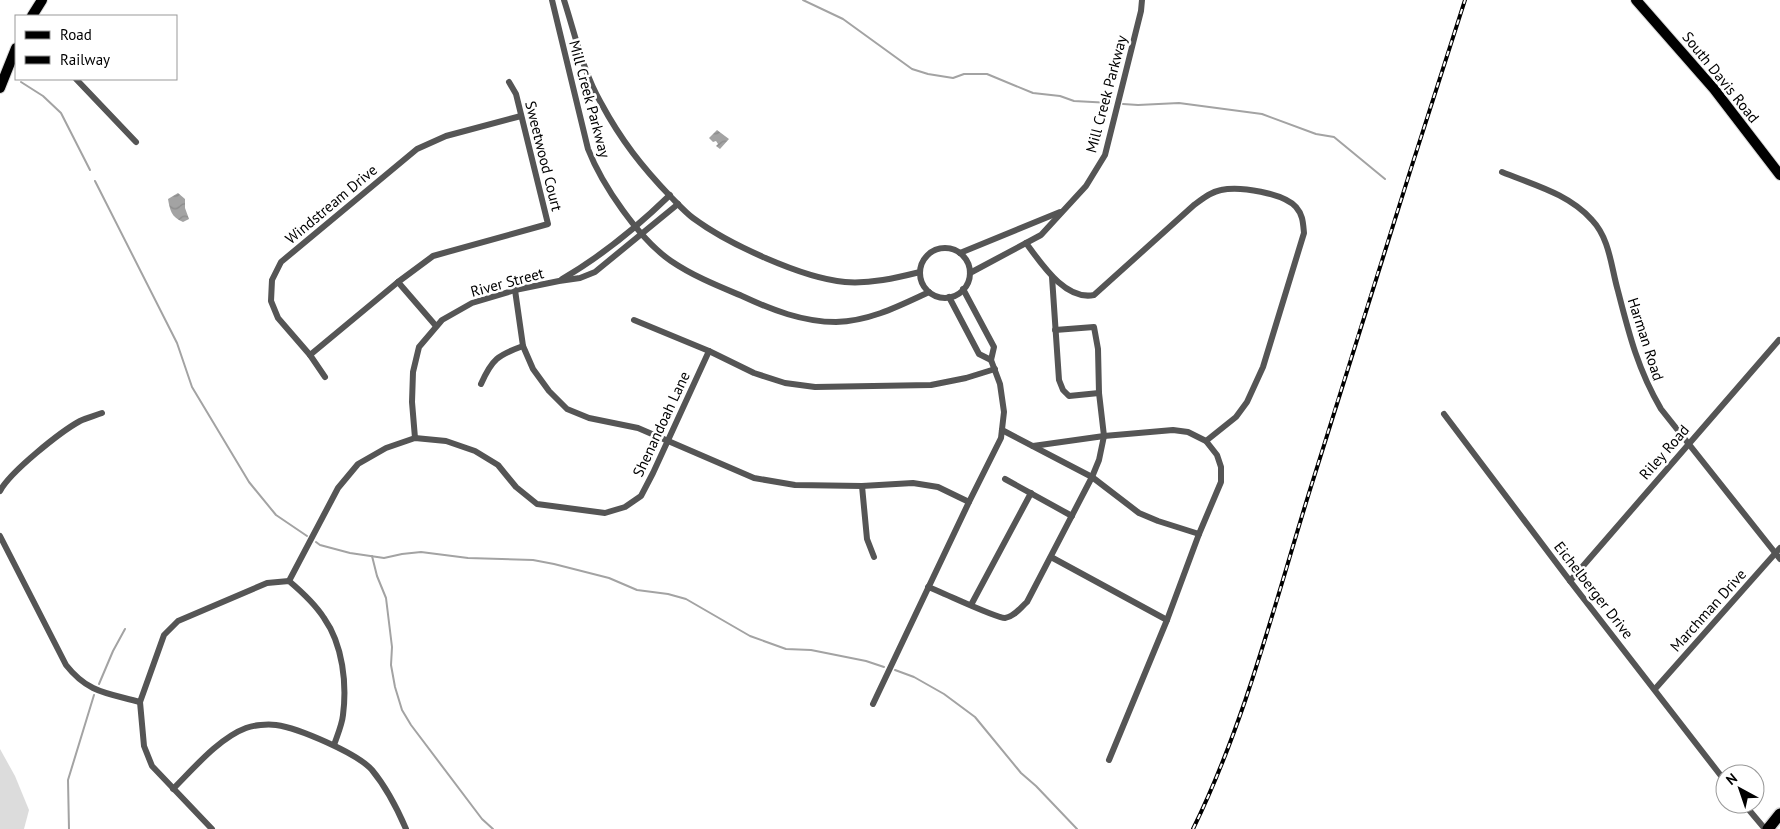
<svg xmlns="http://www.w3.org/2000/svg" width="1780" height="829" font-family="'PT Sans',sans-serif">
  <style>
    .green { fill: #dcdcdc }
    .water { fill: url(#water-waves) }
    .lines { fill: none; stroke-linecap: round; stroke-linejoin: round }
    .stream { stroke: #a3a3a3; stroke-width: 2 }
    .primary-casing { stroke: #dbdbdb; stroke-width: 12 }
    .highway-casing { stroke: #dbdbdb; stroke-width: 14 }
    .street { stroke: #555; stroke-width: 6 }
    .primary { stroke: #000; stroke-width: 10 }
    .highway { stroke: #000; stroke-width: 11 }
    .rail-casing { stroke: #000; stroke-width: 4 }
    .rail { stroke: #fff; stroke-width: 2; stroke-dasharray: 5.5; stroke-linecap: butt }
    .labels { text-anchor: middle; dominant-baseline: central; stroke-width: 5; stroke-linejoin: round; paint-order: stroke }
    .street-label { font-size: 15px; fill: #000; stroke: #fff }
  </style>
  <defs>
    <pattern id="water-waves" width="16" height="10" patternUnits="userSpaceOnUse" patternTransform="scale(1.25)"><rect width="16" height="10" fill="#a3a3a3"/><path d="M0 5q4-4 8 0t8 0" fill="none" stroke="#8b8b8b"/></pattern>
  </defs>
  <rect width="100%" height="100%" fill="#fff"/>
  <polygon class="green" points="0,749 15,776 29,810 24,829 0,829"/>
  <g class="water">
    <polygon points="717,130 729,139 720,149 716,146 718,144 716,141 713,142 709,138"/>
    <path d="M178,193L185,199V208L189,219L183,222C171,217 170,210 168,199Z"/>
  </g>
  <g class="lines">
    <g class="stream">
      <polyline points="803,0 843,19 912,69 928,74 953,78 964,74 987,74 1033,93 1060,96 1074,101 1111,103"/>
      <polyline points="21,82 43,96 61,113 90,170"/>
      <polyline points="1123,104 1138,105 1179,103 1262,114 1316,134 1334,137 1385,179"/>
      <polyline points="95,181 177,343 192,387 249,482 276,515 307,536"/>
      <polyline points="316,542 320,545 350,553 384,558 402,554 421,552 468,558 533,560 554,564 609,578 637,590 668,594 686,599 750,636 786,649 811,650 866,661 884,667"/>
      <polyline points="372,556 377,576 386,598 392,647 391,665 395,687 402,710 411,725 482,819 493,829"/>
      <polyline points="895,670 914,677 944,694 975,717 1021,773 1036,786 1077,829"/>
      <polyline points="99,684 113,651 125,629"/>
      <polyline points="69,829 68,780 94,695"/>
    </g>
    <defs>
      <g id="primary">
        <polyline points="1636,0 1714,89 1780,175"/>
        <polyline points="32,16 42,0"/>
        <polyline points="0,88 16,48"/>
      </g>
      <polyline id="highway" points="1768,829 1780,814"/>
    </defs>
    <use href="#primary" class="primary-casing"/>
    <use href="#highway" class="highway-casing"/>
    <g class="street">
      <path d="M552,0L588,149C602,185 639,239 671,261C693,276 718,286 742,296C772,310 803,322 836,322C870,321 899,306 929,292"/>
      <path d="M564,0C575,34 583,72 601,103C621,140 642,167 671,197C678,204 685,212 693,218C728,244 802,278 845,282C870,284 896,278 920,272"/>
      <polyline points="76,79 136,142"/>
      <path d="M1502,172C1534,185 1569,194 1592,220C1610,239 1611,267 1618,291C1629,334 1638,370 1661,409L1780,559"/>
      <path d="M1026,243C1041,263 1065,301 1094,295L1194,205C1202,199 1210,192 1221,190C1240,186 1283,193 1296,207C1303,215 1303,223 1304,233L1263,367L1247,402L1236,417L1206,441"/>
      <circle cx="945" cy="273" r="25"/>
      <polyline points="960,253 1060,212"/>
      <polyline points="970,273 1041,235 1086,186 1105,155 1141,11 1142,0"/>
      <polyline points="1052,277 1059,380 1063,390 1069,396 1099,393"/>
      <path d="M562,279C602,256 637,227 670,195"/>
      <polyline points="398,282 436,326"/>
      <polyline points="515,290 523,346 533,369 549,391 567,409 589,418 638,428 754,478 795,485 862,486 913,483 938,487 969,502"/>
      <polyline points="949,297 979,354 991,360"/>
      <polyline points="634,320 709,351 754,373 785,383 815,387 931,385 966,378 995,369"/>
      <polyline points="310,355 398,282 433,256 548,224 516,94 509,82"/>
      <polyline points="325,377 310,355 278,318 271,301 272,280 281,262 417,149 446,136 521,116"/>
      <path d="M481,384C492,359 498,355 523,346"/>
      <polyline points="1444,414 1570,581 1725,781"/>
      <polyline points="1002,430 1092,477 1139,513 1158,521 1199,534"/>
      <polyline points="415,438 412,402 413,372 419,347 442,320 472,303 515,290 559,281 580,278 595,272 678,204"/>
      <polyline points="1033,446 1104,436 1173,430 1188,432 1206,441 1217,455 1221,467 1221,482 1199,534 1167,620 1109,760"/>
      <polyline points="1005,479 1072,516"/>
      <polyline points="862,486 867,539 874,557"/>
      <path d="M0,491C10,472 60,432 80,421C86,418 94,416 102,413"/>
      <path d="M0,536L66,665C88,693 107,693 140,702"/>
      <polyline points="1051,557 1167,620"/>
      <polyline points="289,581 338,488 358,464 386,448 415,438 446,441 475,451 498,465 516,487 537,504 605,513 625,507 641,496 653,473 709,351"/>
      <polyline points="1570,581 1779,340"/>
      <path d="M928,587C942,592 995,618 1005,618C1014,617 1021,607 1027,602L1092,477L1099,460L1104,436L1099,393L1098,349L1094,327L1055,330"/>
      <polyline points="971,605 1031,493"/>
      <polyline points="1655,689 1780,548"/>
      <polyline points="873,704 969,502 1001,438 1004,412 1000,384 991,360 994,347 963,289"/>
      <path d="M173,789C193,769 219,738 246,728C254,725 267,724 276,725C298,728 357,753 372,770C386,787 397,808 406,829"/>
      <polyline points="1744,804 1765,829"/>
      <path d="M212,829L152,766L144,746L140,702L164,635L178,621L267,583L289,581C302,592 315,604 324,618C343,645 347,684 343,715C342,725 337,736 334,745"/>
    </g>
    <use href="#primary" class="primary"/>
    <use href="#highway" class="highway"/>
    <defs>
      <path id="rail" d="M1193,829C1245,723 1274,606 1309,493C1360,329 1412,164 1465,0"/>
    </defs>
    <use href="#rail" class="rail-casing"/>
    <use href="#rail" class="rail"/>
  </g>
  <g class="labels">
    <g class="street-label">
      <text transform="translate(1721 77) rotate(51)">South Davis Road</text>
      <text transform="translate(1106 94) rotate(-75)">Mill Creek Parkway</text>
      <text transform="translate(590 99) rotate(75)">Mill Creek Parkway</text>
      <text transform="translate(544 156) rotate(76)">Sweetwood Court</text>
      <text transform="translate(331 204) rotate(-40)">Windstream Drive</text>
      <text transform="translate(507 282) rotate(-15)">River Street</text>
      <text transform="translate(1646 339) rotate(72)">Harman Road</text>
      <text transform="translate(661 424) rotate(-65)">Shenandoah Lane</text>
      <text transform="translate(1664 452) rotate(-49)">Riley Road</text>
      <text transform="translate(1594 590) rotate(52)">Eichelberger Drive</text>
      <text transform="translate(1708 610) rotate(-48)">Marchman Drive</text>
    </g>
  </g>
  <rect x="15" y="15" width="162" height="65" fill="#ffffff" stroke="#999999"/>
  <rect x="25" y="31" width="25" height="8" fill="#000000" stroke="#999999"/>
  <text x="60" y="40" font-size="15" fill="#000000">Road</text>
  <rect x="25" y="56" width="25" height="8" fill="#000000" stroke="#999999"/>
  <text x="60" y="65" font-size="15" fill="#000000">Railway</text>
  <g transform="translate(1740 789) rotate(320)"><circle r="24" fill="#ffffff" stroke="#999999"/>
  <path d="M0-4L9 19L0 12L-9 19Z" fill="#000000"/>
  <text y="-8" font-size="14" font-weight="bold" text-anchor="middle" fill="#000000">N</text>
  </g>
</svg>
